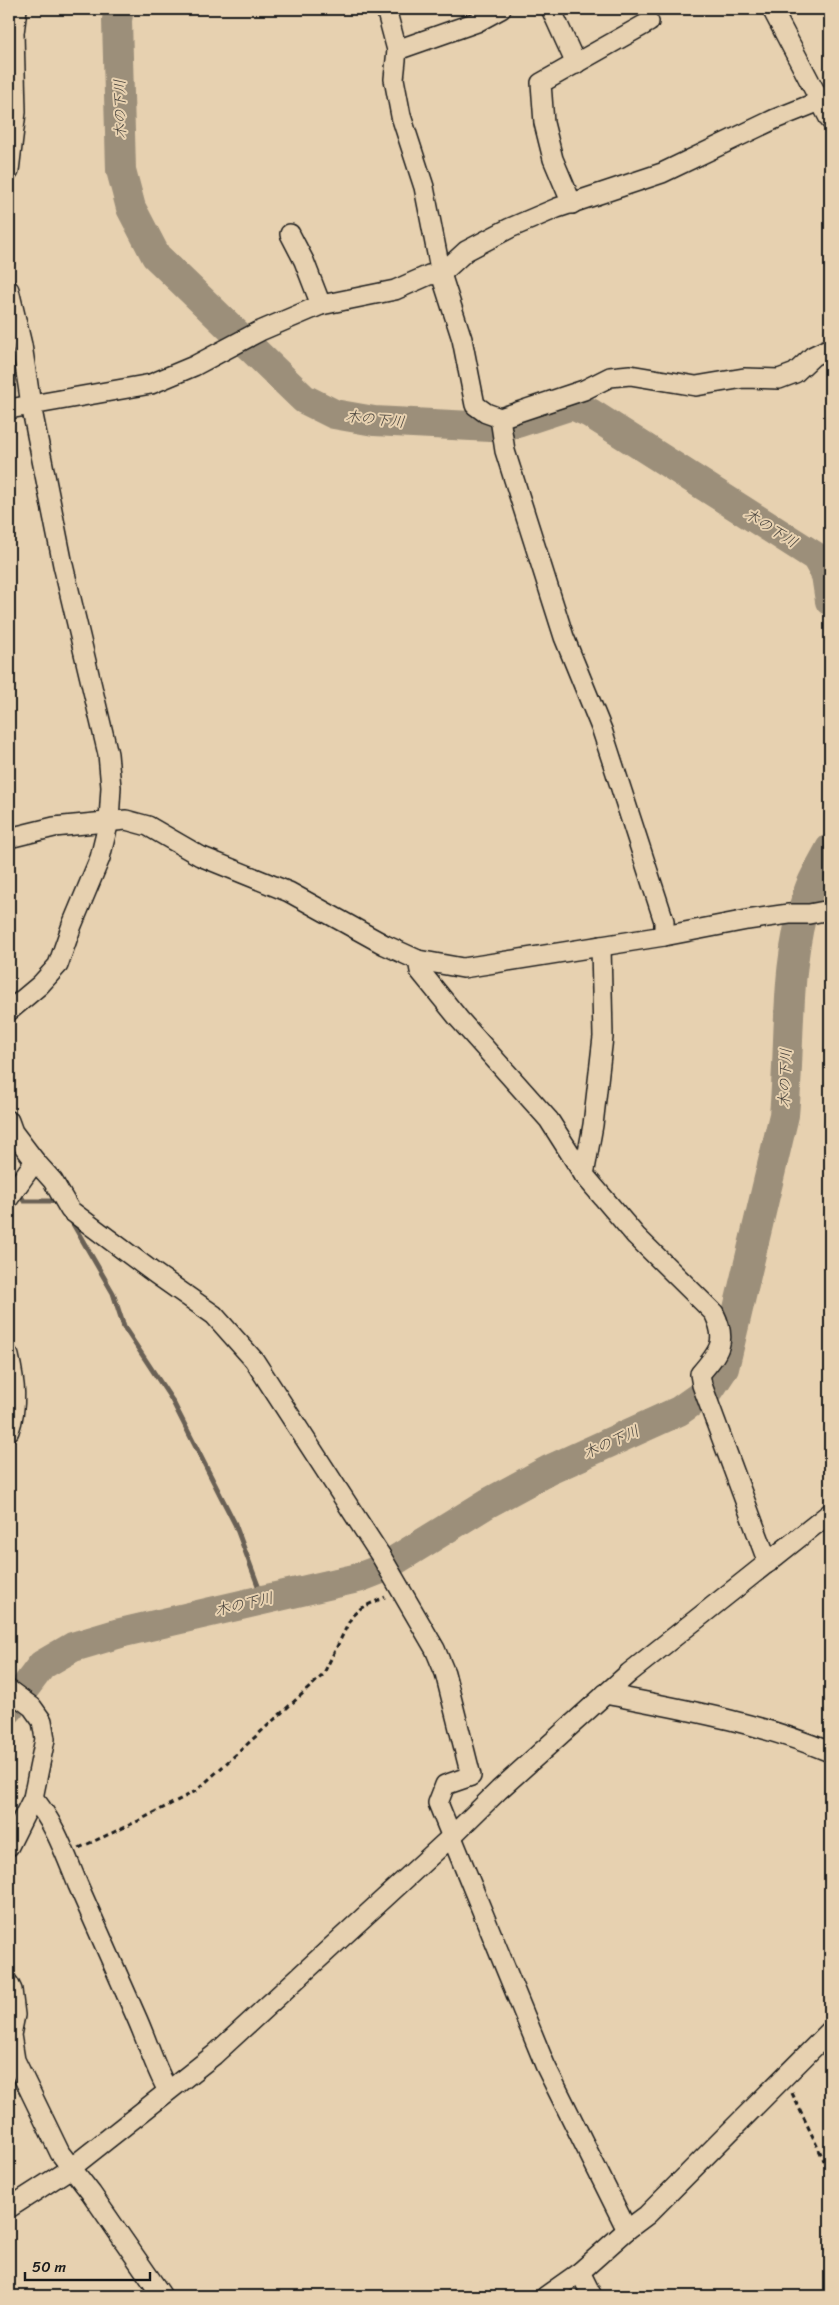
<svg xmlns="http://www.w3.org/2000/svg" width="839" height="2305" font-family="Sriracha,'Klee One',sans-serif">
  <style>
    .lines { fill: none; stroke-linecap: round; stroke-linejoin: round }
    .stream { stroke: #696154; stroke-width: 5 }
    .river { stroke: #9c8f7a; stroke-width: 30 }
    .minor-casing { stroke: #1c1c1c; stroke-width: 22 }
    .path { stroke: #1c1c1c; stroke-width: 3; stroke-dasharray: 5 4; stroke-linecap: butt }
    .minor { stroke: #e7d1b0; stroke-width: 19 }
    .labels { text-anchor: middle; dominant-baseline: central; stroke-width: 4; stroke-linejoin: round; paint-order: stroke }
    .water-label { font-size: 15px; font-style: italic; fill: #423e38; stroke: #e7d1b0 }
  </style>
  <rect width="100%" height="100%" fill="#e7d1b0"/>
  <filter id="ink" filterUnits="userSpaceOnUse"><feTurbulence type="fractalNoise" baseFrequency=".02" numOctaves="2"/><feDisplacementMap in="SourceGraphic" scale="10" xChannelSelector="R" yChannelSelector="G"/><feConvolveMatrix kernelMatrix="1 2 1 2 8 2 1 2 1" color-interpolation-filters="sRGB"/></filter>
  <g filter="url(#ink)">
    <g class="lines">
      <g class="stream">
        <polyline points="18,1192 24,1201 59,1201"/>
        <polyline points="69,1217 113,1293 124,1327 172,1400 235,1524 263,1599"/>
      </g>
      <g class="river">
        <polyline points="119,9 117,20 121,170 131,208 156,256 304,399 334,414 374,421 491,427 517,423 572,405 590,413 816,557 826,575 830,601"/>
        <path d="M9,1709L42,1665L73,1647L120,1633L358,1578L381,1569L488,1503L549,1470L679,1411L710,1389L724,1368L784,1115C791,1040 784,965 808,893C813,877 823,863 830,849"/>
      </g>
      <defs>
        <g id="minor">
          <polyline points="386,9 397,50 394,79 401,116 424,187 441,274 462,339 475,405 486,413 500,418 584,390 610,377 630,375 696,386 744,378 779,379 795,373 813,356 830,348"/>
          <polyline points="551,9 576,64"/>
          <polyline points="772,9 830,120"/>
          <polyline points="397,50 477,22 501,9"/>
          <polyline points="9,171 16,112 14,33 17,9"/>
          <polyline points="572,204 553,159 544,123 541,83 649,22"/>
          <polyline points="290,234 304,261 321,305"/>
          <polyline points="9,290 22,345 31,405 63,565 108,754 111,787 109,821 100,858 72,925 58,965 40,985 9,1011"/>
          <polyline points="9,409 151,384 194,366 260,331 321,305 395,290 429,275 441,274 466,251 510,228 557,208 662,173 775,119 830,97"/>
          <polyline points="500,418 505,451 564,637 602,730 664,921 664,936"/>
          <polyline points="9,838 54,827 126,820 148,826 200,856 289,892 385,945 418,960 463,968 664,936 747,920 789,914 809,914 830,910"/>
          <path d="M601,946L603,1037L593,1125L584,1175L636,1236L714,1313C728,1341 719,1352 700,1374L702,1385L768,1563"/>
          <polyline points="418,960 420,971 459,1019 549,1120 584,1175"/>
          <polyline points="9,1121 13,1132 35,1161 53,1181 70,1210 153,1272 214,1315 254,1360 381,1556 435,1649 445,1673 471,1776 445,1785 438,1803 545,2065 627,2230"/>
          <polyline points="9,1198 35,1161"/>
          <path d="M9,1356C15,1382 18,1405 9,1431"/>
          <polyline points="9,1690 32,1707 42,1721 45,1739 33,1798 9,1846"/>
          <path d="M605,1694C682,1709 758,1722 830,1752"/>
          <path d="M33,1798C54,1821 66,1856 78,1885C97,1928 116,1971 135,2014C147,2040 154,2066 168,2091"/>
          <polyline points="9,1984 12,1990 15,2015 11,2035 15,2060 60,2153 91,2193 162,2296"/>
          <polyline points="9,2208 71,2168 214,2055 451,1837 499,1790 629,1673 830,1513"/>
          <polyline points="580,2272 592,2296"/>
          <polyline points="546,2296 580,2272 627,2230 647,2215 830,2031"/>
        </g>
      </defs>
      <use href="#minor" class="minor-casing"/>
      <g class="path">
        <polyline points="79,1848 138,1821 196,1791 323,1675 352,1616 361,1608 385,1597"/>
        <polyline points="792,2093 830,2173"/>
      </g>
      <use href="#minor" class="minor"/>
    </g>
  </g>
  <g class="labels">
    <g class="water-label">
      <text transform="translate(120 109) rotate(-91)">木の下川</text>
      <text transform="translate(375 419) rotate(6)">木の下川</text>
      <text transform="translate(771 528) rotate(32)">木の下川</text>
      <text transform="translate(785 1078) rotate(-88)">木の下川</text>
      <text transform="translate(611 1442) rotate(-24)">木の下川</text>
      <text transform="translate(244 1604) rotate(-13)">木の下川</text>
    </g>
  </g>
  <rect width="839" height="2305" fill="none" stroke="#e7d1b0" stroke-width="30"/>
  <rect x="15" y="15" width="809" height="2275" fill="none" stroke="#1c1c1c" stroke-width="2" filter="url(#ink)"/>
  <path d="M25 2272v8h125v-8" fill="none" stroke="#1c1c1c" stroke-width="2.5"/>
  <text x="32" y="2272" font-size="15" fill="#1c1c1c" stroke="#e7d1b0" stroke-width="4" paint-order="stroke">50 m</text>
</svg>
